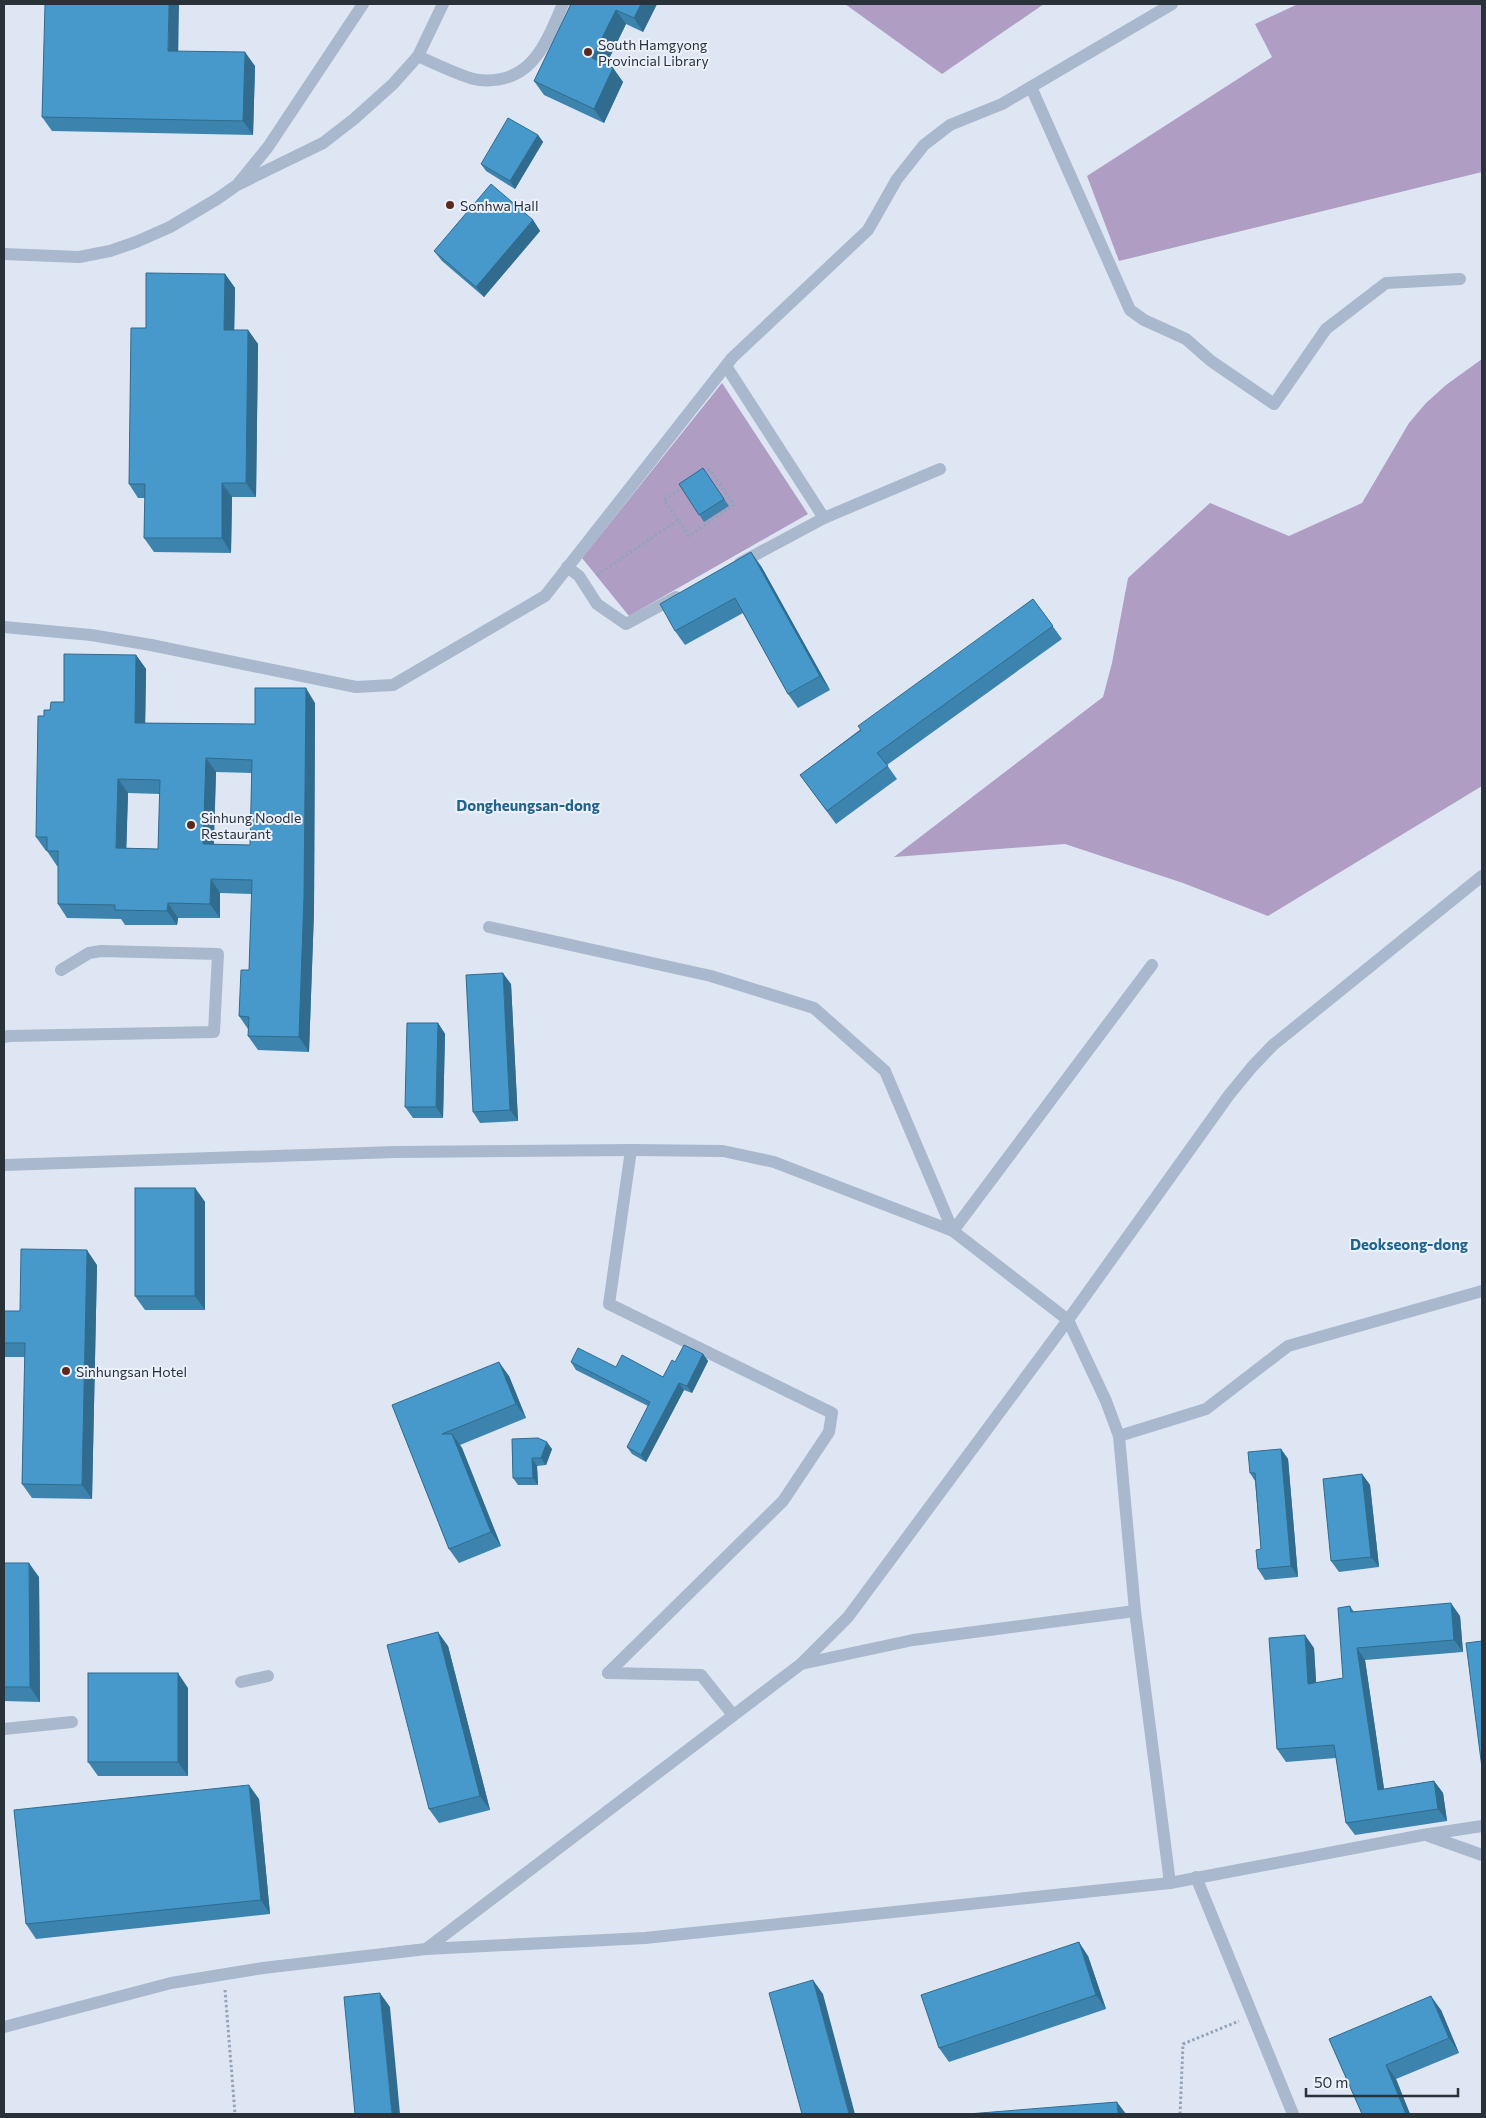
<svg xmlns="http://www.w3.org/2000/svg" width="1486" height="2118" font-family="Commissioner,sans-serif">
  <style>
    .green { fill: #af9dc3 }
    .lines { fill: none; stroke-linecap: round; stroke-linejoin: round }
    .path { stroke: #94a4b8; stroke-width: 3; stroke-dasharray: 2.5 2.5; stroke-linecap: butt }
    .minor { stroke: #a9b8cc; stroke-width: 12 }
    .wall { fill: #3c84ae; fill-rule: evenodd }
    .shaded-wall { fill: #316b8d }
    .building { fill: #4699ca; stroke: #316b8d; fill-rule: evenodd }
    .poi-dot { fill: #5d291d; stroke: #ebf0fb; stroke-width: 2 }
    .labels { text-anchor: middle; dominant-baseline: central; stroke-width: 4; stroke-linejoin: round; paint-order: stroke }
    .poi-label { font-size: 14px; fill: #293239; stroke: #ebf0fb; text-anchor: start }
    .neighbourhood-label { font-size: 15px; font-weight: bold; fill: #20648b; stroke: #ebf0fb }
  </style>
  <rect width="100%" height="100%" fill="#dee6f4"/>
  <g class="green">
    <polygon points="845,4 1044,4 942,74"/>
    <polygon points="1298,4 1482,4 1482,172 1119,261 1087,176 1272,57 1255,24"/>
    <polygon points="1482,359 1482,786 1268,916 1183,883 1065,844 894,857 1103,697 1112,663 1128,578 1210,503 1289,536 1362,503 1409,423 1426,403 1446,385"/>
    <polygon points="722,383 808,514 629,616 582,558"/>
  </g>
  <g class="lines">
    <g class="path">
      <polyline points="678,520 664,500 683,487"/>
      <polyline points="597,575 678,520 689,536 734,505 710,469 703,474"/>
      <polyline points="225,1990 235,2114"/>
      <polyline points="1180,2114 1183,2044 1239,2021"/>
    </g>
    <g class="minor">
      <path d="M418,56C431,62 467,79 479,80C532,85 546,43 563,4"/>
      <polyline points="1031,87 1130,310 1144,320 1186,339 1211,361 1274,404 1326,329 1386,283 1460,279"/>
      <polyline points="239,184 323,143 354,119 393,84 418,56 443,4"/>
      <polyline points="4,254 79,257 110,251 136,242 170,227 217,199 237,185 268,147 363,4"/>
      <polyline points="726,366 824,518"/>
      <polyline points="740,563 824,518 940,469"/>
      <polyline points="567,567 579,576 597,604 626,624 676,597"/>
      <polyline points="4,627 91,635 151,645 356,687 393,685 545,596 732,358 868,230 897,179 924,145 950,125 1002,104 1172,4"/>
      <polyline points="489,927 711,976 814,1008 885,1071 953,1231"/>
      <polyline points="4,1037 9,1036 214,1032 218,954 101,951 89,953 61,970"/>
      <polyline points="4,1165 395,1152 631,1150 723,1151 774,1162 953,1231 1068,1320 1106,1401 1119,1436 1135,1611 1170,1883"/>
      <polyline points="953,1231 1152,965"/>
      <polyline points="1119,1436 1206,1409 1288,1346 1482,1291"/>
      <polyline points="801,1664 913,1640 1135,1611"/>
      <polyline points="608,1673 783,1501 829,1432 832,1413 609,1304 631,1150"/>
      <polyline points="608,1673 701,1675 733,1715"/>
      <polyline points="241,1682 268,1676"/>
      <polyline points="4,1729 72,1722"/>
      <polyline points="1426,1835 1482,1855"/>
      <polyline points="1196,1877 1293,2114"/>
      <polyline points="426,1949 801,1664 848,1617 1068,1320 1229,1095 1252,1067 1273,1045 1482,876"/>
      <polyline points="4,2027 171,1983 263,1968 426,1949 645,1938 1170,1883 1423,1835 1482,1826"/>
    </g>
  </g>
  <g class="wall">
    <polygon points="569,4 657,4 643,32 626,24 606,65 613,68 623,82 604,123 544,95 534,81 570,6"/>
    <polygon points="178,51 255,66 253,135 52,131 42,117"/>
    <polygon points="538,135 543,142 515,189 486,171 481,164"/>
    <polygon points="533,220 540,231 484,297 442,261 434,251"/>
    <polygon points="225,274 235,288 234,330 248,330 258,344 256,497 232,497 231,553 154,552 144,538 145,498 138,498 129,484 146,328"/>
    <polygon points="703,468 729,506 704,522 679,484"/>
    <polygon points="761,566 830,690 798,708 788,694 743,613 685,645 675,631"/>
    <polygon points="1033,599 1062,639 887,765 897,779 836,824 800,775"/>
    <path d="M136,655L146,669L145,723L255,724L315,703L314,911L309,1052L258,1050L248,1036V1029L239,1016L249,970L252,894L220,893V918H178L177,925H125L121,919L67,918L58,904V866H57L47,851H46L36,837L44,716L50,710L64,702ZM216,772L252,773L250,845L214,844ZM128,793L160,794L158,849L126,848Z"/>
    <polygon points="511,984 518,1121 480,1123 473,1112"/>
    <polygon points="438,1023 445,1034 443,1118 413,1118 405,1107"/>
    <polygon points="195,1188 205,1202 205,1310 145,1310 135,1296"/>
    <polygon points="97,1265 92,1499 32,1498 22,1484 25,1357 4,1357 4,1311 20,1311"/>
    <polygon points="703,1354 708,1361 692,1393 684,1390 646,1462 632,1454 627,1447 648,1406 576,1370 571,1362 616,1367 663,1377 675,1362"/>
    <polygon points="509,1376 526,1418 460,1445 462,1448 501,1546 459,1563 449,1549 392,1405"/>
    <polygon points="512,1439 552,1449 546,1465 537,1466 538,1485 518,1485 513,1478"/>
    <polygon points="1281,1449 1288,1459 1298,1577 1265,1580 1258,1569 1261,1549 1255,1481 1250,1473"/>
    <polygon points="1362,1474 1370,1485 1379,1567 1339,1572 1331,1561"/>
    <polygon points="4,1563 39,1577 40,1702 4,1701"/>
    <polygon points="1350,1606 1354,1612 1460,1616 1463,1652 1365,1660 1384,1789 1434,1781 1443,1793 1447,1821 1355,1835 1346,1823 1336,1758 1286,1762 1277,1749 1314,1648 1316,1683 1343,1678"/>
    <polygon points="448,1646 490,1810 439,1823 429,1809"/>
    <polygon points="188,1688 188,1776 98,1776 88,1762"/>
    <polygon points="259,1799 270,1914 36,1939 26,1924"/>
    <polygon points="1088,1956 1106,2009 949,2062 939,2048"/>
    <polygon points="1441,2010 1459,2053 1396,2079 1410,2114 1362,2114 1329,2039"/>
  </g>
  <g class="shaded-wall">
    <polygon points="169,4 179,4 178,65 168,51"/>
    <polygon points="641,4 657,4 643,32 634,18"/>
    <polygon points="616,10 626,24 602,73 592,58"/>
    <polygon points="245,52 255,66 253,135 243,121"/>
    <polygon points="613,68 623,82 604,123 594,109"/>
    <polygon points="538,135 543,142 515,189 510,181"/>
    <polygon points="533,220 540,231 484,297 476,287"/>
    <polygon points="225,274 235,288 234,344 224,330"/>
    <polygon points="248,330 258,344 256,497 246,483"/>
    <polygon points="222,483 232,497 231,553 222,538"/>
    <polygon points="751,552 761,566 830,690 820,676"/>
    <polygon points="136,655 146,669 145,737 135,723"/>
    <polygon points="306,688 315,703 314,911 309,1052 299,1037"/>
    <polygon points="206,758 216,772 213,858 203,844"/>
    <polygon points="118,779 128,793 126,862 116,848"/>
    <polygon points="211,879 220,893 220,918 210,904"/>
    <polygon points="168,903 178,918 177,925 167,911"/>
    <polygon points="503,973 511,984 518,1121 510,1110"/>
    <polygon points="438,1023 445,1034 443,1118 436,1107"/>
    <polygon points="195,1188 205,1202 205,1310 195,1296"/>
    <polygon points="87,1250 97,1265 92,1499 82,1485"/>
    <polygon points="703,1354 708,1361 692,1393 687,1386"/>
    <polygon points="499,1362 509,1376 526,1418 516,1404"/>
    <polygon points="679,1383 684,1390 646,1462 641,1455"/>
    <polygon points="452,1434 462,1448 501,1546 491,1532"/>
    <polygon points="547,1442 552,1449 546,1465 541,1458"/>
    <polygon points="1281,1449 1288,1459 1298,1577 1291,1566"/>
    <polygon points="532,1458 537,1466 538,1485 533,1478"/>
    <polygon points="1362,1474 1370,1485 1379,1567 1371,1557"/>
    <polygon points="29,1563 39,1577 40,1702 30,1687"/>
    <polygon points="1451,1603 1460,1616 1463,1652 1454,1640"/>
    <polygon points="438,1632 448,1646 490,1810 480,1796"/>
    <polygon points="1305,1635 1314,1648 1317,1696 1308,1684"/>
    <polygon points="1357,1648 1365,1660 1386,1802 1378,1790"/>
    <polygon points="178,1673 188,1688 188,1776 178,1762"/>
    <polygon points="1434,1781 1443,1793 1447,1821 1438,1809"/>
    <polygon points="249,1785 259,1799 270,1914 261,1900"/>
    <polygon points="1079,1942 1088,1956 1106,2009 1096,1995"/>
    <polygon points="813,1980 823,1994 855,2114 849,2114"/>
    <polygon points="380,1993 390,2007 400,2114 392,2114"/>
    <polygon points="1431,1996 1441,2010 1459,2053 1449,2038"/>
    <polygon points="1386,2065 1396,2079 1410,2114 1406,2114"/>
    <polygon points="1117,2102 1126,2114 1118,2114"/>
  </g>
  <g class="building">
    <polygon points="45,4 169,4 168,51 245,52 243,121 42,117"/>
    <polygon points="571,4 641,4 634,18 616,10 592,58 613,68 594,109 534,81"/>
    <polygon points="508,118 538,135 510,181 481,164"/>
    <polygon points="491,184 533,220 476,287 434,251"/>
    <polygon points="146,273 225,274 224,330 248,330 246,483 222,483 222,538 144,538 145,484 129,484 131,328 146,328"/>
    <polygon points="703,468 724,499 699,515 679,484"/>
    <polygon points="751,552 820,676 788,694 735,598 675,631 660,604"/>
    <polygon points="1033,599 1053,626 877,753 888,766 827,811 800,775 861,730 858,726"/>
    <path d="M64,654L136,655L135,723L255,724V688H306L304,897L299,1037L248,1036L249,1017L239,1016L241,970H249L252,880L211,879L210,904L168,903L167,911L115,910V905L58,904V851H47V837H36L38,716H44V710H50L51,702H64ZM206,758L252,760L250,845L203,844ZM118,779L160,780L158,849L116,848Z"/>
    <polygon points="503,973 510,1110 473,1112 466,975"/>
    <polygon points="407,1023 438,1023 436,1107 405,1107"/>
    <rect x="135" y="1188" width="60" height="108"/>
    <polygon points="21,1249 87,1250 82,1485 22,1484 25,1343 4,1343 4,1311 20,1311"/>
    <polygon points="684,1345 703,1354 687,1386 679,1383 641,1455 627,1447 650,1402 571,1362 578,1348 616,1367 622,1355 663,1377 672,1360 675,1362"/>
    <polygon points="499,1362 516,1404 442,1434 452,1434 491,1532 449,1549 392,1405"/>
    <polygon points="538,1438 547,1442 541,1458 532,1458 533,1478 513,1478 512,1439"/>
    <polygon points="1281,1449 1291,1566 1258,1569 1256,1550 1261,1549 1255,1473 1250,1473 1248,1452"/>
    <polygon points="1362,1474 1371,1557 1331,1561 1323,1479"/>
    <polygon points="4,1563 29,1563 30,1687 4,1687"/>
    <polygon points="1451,1603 1454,1640 1357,1648 1378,1790 1434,1781 1438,1809 1346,1823 1334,1745 1277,1749 1269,1638 1305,1635 1308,1684 1343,1678 1338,1608 1350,1606 1351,1612"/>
    <polygon points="438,1632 480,1796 429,1809 387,1645"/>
    <polygon points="1482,1641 1482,1768 1466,1643"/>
    <rect x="88" y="1673" width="90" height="89"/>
    <polygon points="249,1785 261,1900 26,1924 14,1810"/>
    <polygon points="1079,1942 1096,1995 939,2048 921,1995"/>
    <polygon points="813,1980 849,2114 802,2114 769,1993"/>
    <polygon points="380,1993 392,2114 355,2114 344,1997"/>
    <polygon points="1431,1996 1449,2038 1386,2065 1406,2114 1362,2114 1329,2039"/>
    <polygon points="1117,2102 1118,2114 968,2114"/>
  </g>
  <g class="poi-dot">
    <circle cx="588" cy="52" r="5"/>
    <circle cx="450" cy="205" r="5"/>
    <circle cx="191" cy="825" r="5"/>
    <circle cx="66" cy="1371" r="5"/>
  </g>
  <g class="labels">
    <g class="poi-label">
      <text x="598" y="44">South Hamgyong<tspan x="598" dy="16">Provincial Library</tspan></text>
      <text x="460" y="205">Sonhwa Hall</text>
      <text x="201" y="817">Sinhung Noodle<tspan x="201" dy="16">Restaurant</tspan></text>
      <text x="76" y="1371">Sinhungsan Hotel</text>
    </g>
    <g class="neighbourhood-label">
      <text x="528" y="805">Dongheungsan-dong</text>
      <text x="1409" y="1244">Deokseong-dong</text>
    </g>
  </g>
  <rect width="1486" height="2118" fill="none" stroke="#293239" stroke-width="10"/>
  <path d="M1306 2088v8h152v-8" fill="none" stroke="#293239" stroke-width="2.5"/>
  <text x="1314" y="2088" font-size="15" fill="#293239" stroke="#ebf0fb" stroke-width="4" paint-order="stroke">50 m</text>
</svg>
